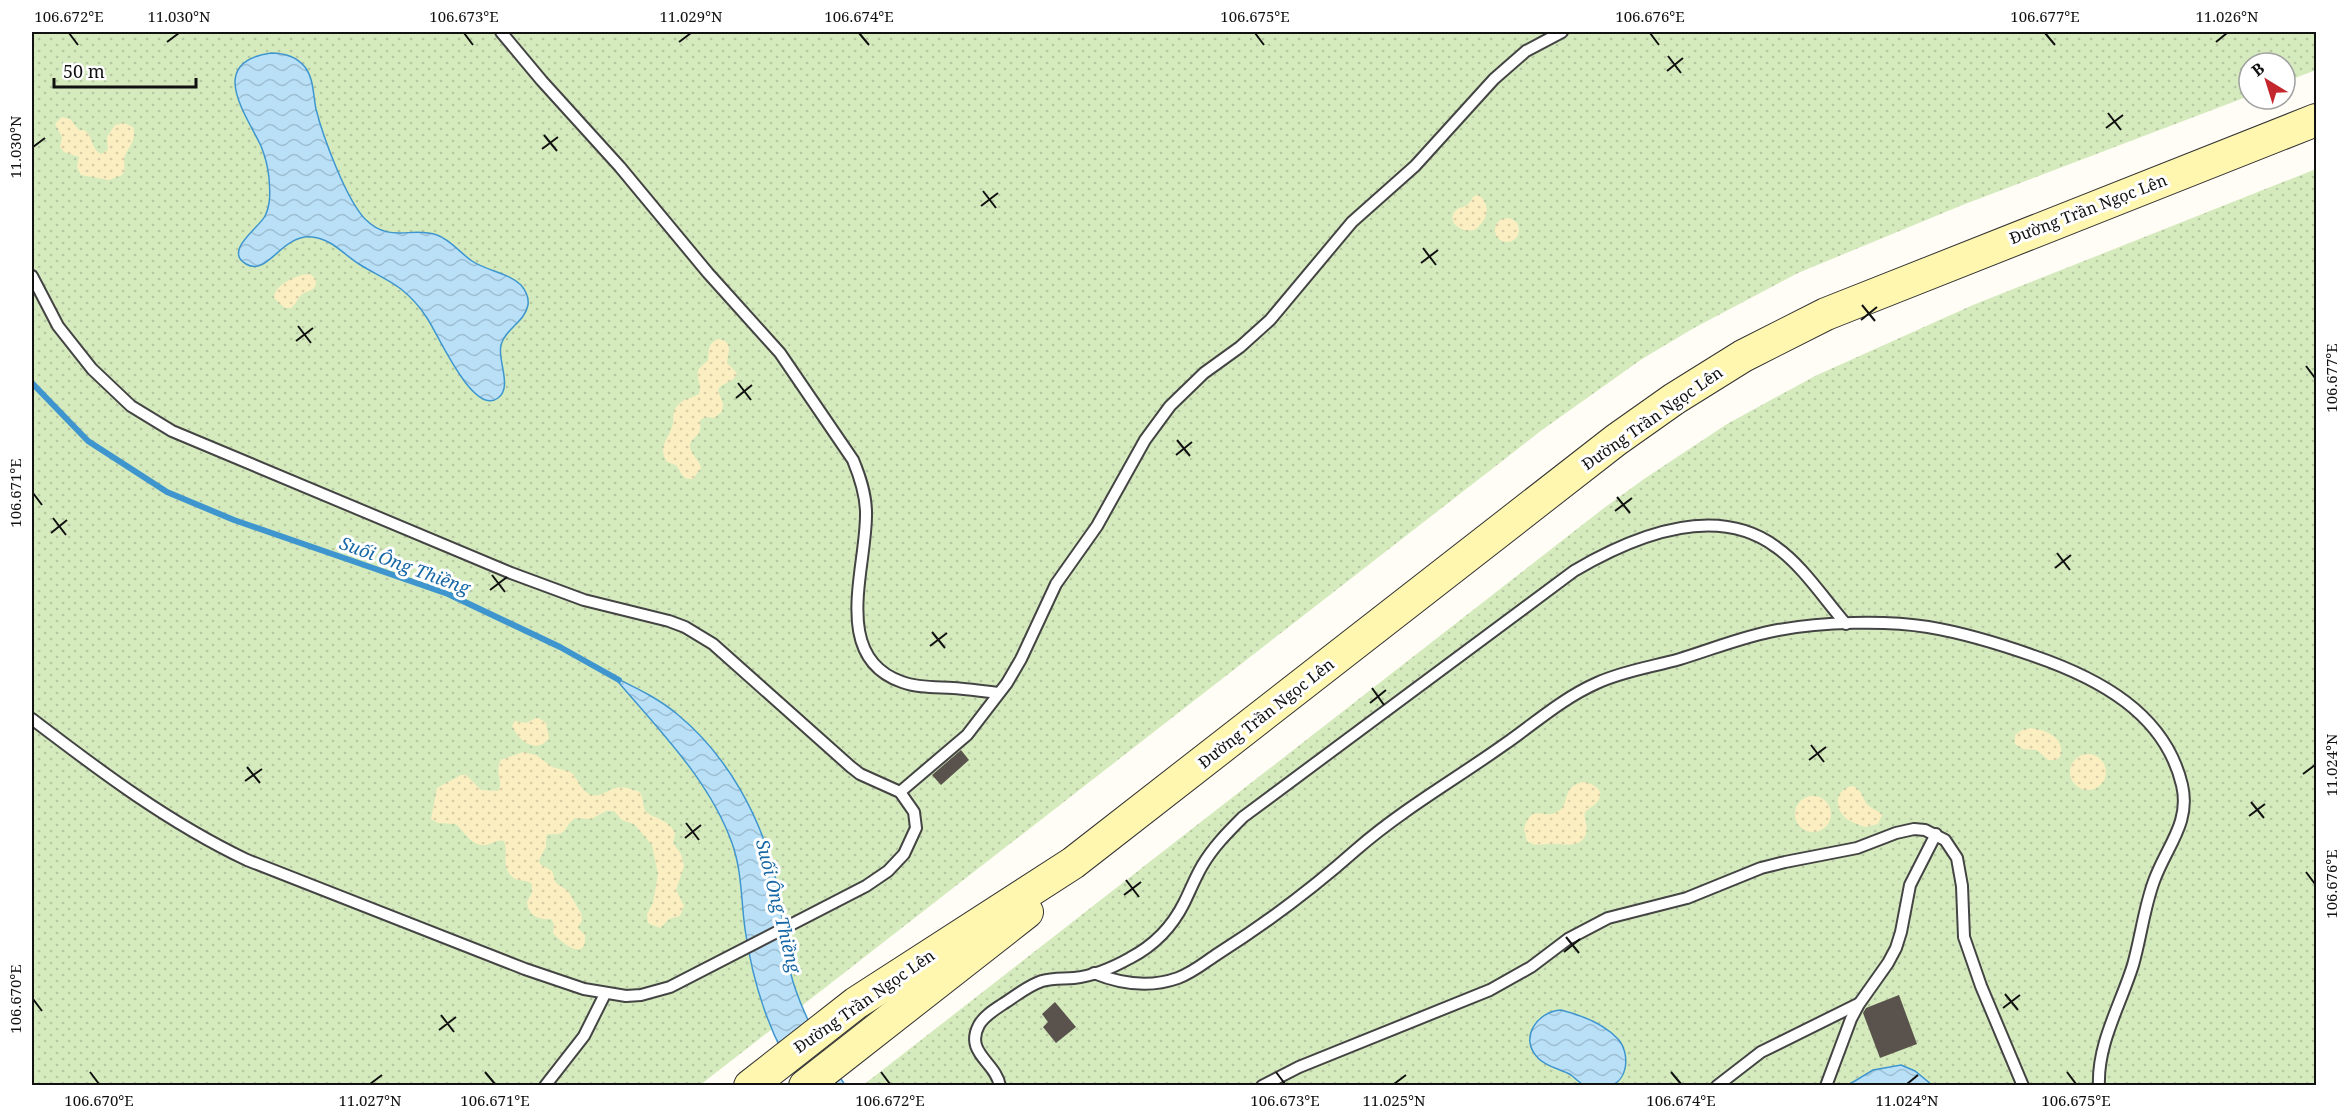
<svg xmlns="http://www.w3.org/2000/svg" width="2348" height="1117" font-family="'Noto Serif',serif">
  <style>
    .green { fill: url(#green-dots) }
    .sand { fill: url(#sand-dots) }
    .water { fill: url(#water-waves); stroke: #3f96cf; stroke-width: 1.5 }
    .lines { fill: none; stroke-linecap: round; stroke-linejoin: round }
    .stream { stroke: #3f96cf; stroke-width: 6 }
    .building { fill: #5a524d }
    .lane-casing { stroke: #444; stroke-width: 14 }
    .secondary-casing { stroke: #333; stroke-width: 34 }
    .lane { stroke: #fff; stroke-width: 10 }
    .secondary { stroke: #fff6b0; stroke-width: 32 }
    .ticks { fill: none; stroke: #111; stroke-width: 2 }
    .labels { text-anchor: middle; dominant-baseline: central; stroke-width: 6; stroke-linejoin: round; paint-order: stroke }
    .street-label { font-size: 16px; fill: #111; stroke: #fff }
    .water-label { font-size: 18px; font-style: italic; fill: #1768a6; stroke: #fff }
    .neatline { fill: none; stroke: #111; stroke-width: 2 }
    .ticks-label { font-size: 15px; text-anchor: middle; fill: #111 }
  </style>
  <defs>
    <pattern id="green-dots" width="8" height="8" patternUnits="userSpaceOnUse" patternTransform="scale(1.5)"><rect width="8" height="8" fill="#d5ebbd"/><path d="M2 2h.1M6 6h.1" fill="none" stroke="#b6c8a1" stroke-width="1.8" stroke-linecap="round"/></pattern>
    <pattern id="sand-dots" width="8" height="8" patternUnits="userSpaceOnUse" patternTransform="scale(1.5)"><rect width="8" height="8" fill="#fbeec1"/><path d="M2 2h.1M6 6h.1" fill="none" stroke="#d6cba5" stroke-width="1.8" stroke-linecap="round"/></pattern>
    <pattern id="water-waves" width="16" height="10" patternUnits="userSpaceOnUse" patternTransform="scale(1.5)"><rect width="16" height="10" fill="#b9e0f7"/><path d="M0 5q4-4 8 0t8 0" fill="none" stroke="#9ebfd3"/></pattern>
  </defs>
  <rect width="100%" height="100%" fill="#fffdf5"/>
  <g class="green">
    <polygon points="32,32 2316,32 2316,70 2285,82 2285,63 2249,63 2249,96 1960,206 1798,273 1694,328 1642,359 1542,430 700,1085 32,1086"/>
    <polygon points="2316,169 2316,1085 862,1086 1604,508 1644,479 1727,424 1815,376 1973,305"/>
  </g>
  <g class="sand">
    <path d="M62,117L70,119L79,130H84C94,137 90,148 101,154L108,150L107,137L115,125L124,123L133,127C138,141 125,150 124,160C124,167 126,169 122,175L109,180L81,175L77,167L79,157L64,152L60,147L62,137L55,124Z"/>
    <path d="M1478,195C1493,204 1487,222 1474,230C1464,233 1446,224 1455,211C1459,207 1464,208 1468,204C1471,202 1472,198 1474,196Z"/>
    <circle cx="1507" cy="230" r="12"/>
    <path d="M310,274L316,279C317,292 308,289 300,296C297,300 295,305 291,308H285L274,298C274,285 297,274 310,274Z"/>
    <path d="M718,339C734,341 728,353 727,363L737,373C734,383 722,382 718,390L723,404L722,412L714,418L706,417L700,420C700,423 701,427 700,430C699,437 690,438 690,446C690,455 700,459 701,468L693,479C681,480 682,473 676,465L667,462C658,447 667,441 672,427C675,419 671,412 678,405C684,398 692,398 699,394C704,380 688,374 708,361C709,351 707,344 718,339Z"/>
    <path d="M536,718H539L546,723L549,738C536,755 519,741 512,726L515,721L526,723Z"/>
    <path d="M2031,728C2047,730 2066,738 2060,757L2056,760H2048L2037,750L2023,749L2015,744V735L2022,730Z"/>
    <path d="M523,752L536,755L552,767L571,772C578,779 580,789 589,794C605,801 611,780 633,790C637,791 638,790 641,794C644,800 642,806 646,812C656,819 669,820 675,833L673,843L681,854L684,866L676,890L684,906L680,916L669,919L660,928L648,923L647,914L653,903L658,874L652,845L634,824L622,820L614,811H606L591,819L575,818C562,828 569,836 548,834L546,837V847L539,860L540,864L552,871L556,883L568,891L581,913L582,920L578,928L585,935C587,964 561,942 553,933L554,924L551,919C539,920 528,916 527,902L532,892V884C526,879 520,882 514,878C500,869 509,853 504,841C497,839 493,844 486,845C469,846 466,831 455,824L438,823L431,819L437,788L461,775H466L481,790L498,791C504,782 494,771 501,760Z"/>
    <circle cx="2088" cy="772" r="18"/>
    <path d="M1583,782C1593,783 1607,791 1597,802C1594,806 1589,808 1585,812C1583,821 1590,828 1585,836C1579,848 1566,844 1555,844C1543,843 1537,848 1527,841L1524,829C1532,802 1542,820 1557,812C1571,805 1560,787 1583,782Z"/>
    <path d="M1852,786C1864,790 1861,799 1869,806C1874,810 1878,810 1882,815L1878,824L1866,827C1859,825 1853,823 1847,819C1834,809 1834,790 1852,786Z"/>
    <circle cx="1813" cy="814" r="18"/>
  </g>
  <g class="water">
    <path d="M271,53C284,53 296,56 305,67C314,79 313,95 316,109C323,137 346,199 365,219C390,244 411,226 437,235C451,240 460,253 472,261C487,271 509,273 521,285C526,291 529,298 528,305C525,322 505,329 501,345C497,360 513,387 498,398C473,417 437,332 427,318C420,307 411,297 401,289C388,279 373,273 359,264C343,254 332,239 312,237C281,234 268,277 246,264C223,251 259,228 265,216C271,204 270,191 269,178C268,167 265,156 261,146C246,114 206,62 271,53Z"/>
    <path d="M614,677C636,688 658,698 677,714C728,756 761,817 776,880C784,916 783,953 795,988C807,1023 825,1055 845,1085H802C770,1038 753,985 745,929C741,900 742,871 732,843C709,779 657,728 614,677Z"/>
    <path d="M1561,1010C1581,1015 1604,1024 1618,1039C1630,1052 1629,1081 1609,1086C1605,1086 1599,1086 1595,1086C1592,1086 1589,1086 1586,1086C1580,1084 1575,1078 1571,1075C1561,1069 1546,1067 1538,1058C1518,1038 1538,1011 1561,1010Z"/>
    <polygon points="1901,1065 1915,1071 1932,1085 1848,1085 1873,1070"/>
  </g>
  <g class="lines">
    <polyline class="stream" points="32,383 88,441 167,492 234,520 448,594 560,647 619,680"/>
  </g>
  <g class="building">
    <polygon points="961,750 969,760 941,785 932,775"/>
    <polygon points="1899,995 1917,1044 1880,1058 1863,1013 1866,1008"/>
    <polygon points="1055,1002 1076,1027 1056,1043 1043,1027 1048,1022 1042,1014"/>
  </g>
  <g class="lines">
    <defs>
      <g id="lane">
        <path d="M501,32L542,81L620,167L708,273L780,353L853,460C860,477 866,494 866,513C867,567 830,657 902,682C918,688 936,687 953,688C968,689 983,691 998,693"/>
        <path d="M32,276L58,326L92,369L131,406L172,431L511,573L584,600L669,621L685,627L713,644L851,767L860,774L900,792L914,812L916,828L904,854L888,871L866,886L670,987L641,995L626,996L584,989L525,969L247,860C169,823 100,771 32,719"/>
        <polyline points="900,792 967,735 1007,683 1021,659 1056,584 1097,526 1145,440 1170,406 1204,373 1240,347 1270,320 1352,222 1415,166 1494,79 1526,51 1562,32"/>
        <path d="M1094,973C1121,984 1150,988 1178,978C1194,972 1205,962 1219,953C1268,922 1313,888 1357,849C1403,809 1456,779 1505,744C1535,723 1563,698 1597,683C1623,671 1652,667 1680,659C1713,649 1744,636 1778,630C1822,622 1885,620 1928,627C1964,633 2000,644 2034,656C2098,678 2165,713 2182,785C2191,823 2166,847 2154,881C2144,908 2141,937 2133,965C2121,1004 2097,1044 2099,1086"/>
        <polyline points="545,1086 584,1036 605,994"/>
        <path d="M1000,1086C996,1062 964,1053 979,1025C984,1016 994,1010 1003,1004C1016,996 1027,986 1042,981C1053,978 1063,979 1074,978C1093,976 1114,967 1130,958C1153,946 1172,927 1184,903C1190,891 1195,878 1202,866C1213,847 1228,832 1243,817L1574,571C1632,537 1715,502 1776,547C1802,565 1825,600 1846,624"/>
        <polyline points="1262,1086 1299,1067 1490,990 1531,967 1568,939 1608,918 1687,898 1761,868 1785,862 1857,848 1896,833 1914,829 1925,830 1945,840 1957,858 1962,886 1964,937 1981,986 2023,1086"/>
        <polyline points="1717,1086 1761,1052 1858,1004"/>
        <polyline points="1826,1086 1851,1019 1859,1004 1888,963 1896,948 1901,932 1910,885 1936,834"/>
      </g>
      <g id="secondary">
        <polyline points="750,1086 856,1003 1073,863 1616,440 1674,399 1743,356 1826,314 2316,120"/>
        <polyline points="805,1086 1027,912"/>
      </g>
    </defs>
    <use href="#lane" class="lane-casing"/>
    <use href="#secondary" class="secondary-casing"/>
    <use href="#lane" class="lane"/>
    <use href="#secondary" class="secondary"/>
  </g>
  <path class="ticks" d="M69,33L78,45M464,33L473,45M859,33L869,45M1255,33L1264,45M1650,33L1659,45M2045,33L2055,45M167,42L179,33M679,42L691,33M2216,42L2227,33M1668,56L1681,73M1667,71L1683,58M2108,113L2121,130M2106,128L2123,115M544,135L557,151M33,147L45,138M542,149L558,137M983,191L996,208M981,206L998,193M1423,248L1436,265M1421,263L1438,250M1862,305L1875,321M1861,320L1877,307M298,326L311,343M296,341L313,328M2306,366L2315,378M738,383L751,400M736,398L752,385M1177,440L1190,456M1176,455L1192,442M33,493L42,505M1617,497L1630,513M1615,511L1632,498M53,518L66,535M51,533L67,520M2057,553L2070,570M2055,568L2071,555M492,575L505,592M490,590L507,577M932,632L945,648M930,646L947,633M1372,688L1384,705M1370,703L1386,690M1811,745L1824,762M1809,760L1826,747M247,767L260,783M2303,774L2315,765M245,781L262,769M2251,802L2264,818M2249,816L2265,804M686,823L699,840M685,838L701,825M2306,872L2315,884M1126,880L1139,897M1124,895L1141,882M1566,937L1579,953M1564,952L1580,939M2005,994L2018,1010M33,999L42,1011M2003,1008L2020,995M441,1015L454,1032M439,1030L456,1017M90,1072L99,1084M485,1072L495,1084M881,1072L890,1084M1276,1072L1285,1084M1671,1072L1681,1084M2067,1072L2076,1084M370,1084L382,1075M1394,1084L1406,1075M1907,1084L1918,1075"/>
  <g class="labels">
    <g class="street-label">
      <text transform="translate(2088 209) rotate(-21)">Đường Trần Ngọc Lên</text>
      <text transform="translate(1652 418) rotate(-35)">Đường Trần Ngọc Lên</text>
      <text transform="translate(1266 713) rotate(-38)">Đường Trần Ngọc Lên</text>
      <text transform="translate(864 1001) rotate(-35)">Đường Trần Ngọc Lên</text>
    </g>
    <g class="water-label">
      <text transform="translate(405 565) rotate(20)">Suối Ông Thiềng</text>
      <text transform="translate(779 906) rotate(76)">Suối Ông Thiềng</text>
    </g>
  </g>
  <rect width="2348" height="1117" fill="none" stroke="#ffffff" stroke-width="66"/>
  <g transform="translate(2267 81) rotate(322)"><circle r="28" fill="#ffffff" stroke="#a0a0a0" stroke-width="1.5"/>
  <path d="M0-4.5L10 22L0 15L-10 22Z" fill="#c4262e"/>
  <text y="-9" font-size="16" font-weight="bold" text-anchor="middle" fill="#111111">B</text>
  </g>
  <path d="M54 78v9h142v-9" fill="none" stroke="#111111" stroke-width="3"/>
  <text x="63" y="78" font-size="18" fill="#111111" stroke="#ffffff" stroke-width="4.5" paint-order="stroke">50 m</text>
  <rect x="33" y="33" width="2282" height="1051" class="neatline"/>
  <g class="ticks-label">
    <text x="69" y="22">106.672°E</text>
    <text x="179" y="22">11.030°N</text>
    <text x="464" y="22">106.673°E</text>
    <text x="691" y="22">11.029°N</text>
    <text x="859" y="22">106.674°E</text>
    <text x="1255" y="22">106.675°E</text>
    <text x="1650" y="22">106.676°E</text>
    <text x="2045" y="22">106.677°E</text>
    <text x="2227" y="22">11.026°N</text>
    <text transform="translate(16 147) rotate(-90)" y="5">11.030°N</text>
    <text transform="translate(2332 378) rotate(-90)" y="5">106.677°E</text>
    <text transform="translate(16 493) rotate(-90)" y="5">106.671°E</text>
    <text transform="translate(2332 765) rotate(-90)" y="5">11.024°N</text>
    <text transform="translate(2332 884) rotate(-90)" y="5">106.676°E</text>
    <text transform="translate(16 999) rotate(-90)" y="5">106.670°E</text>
    <text x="99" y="1106">106.670°E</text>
    <text x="370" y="1106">11.027°N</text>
    <text x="495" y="1106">106.671°E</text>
    <text x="890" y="1106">106.672°E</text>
    <text x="1285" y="1106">106.673°E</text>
    <text x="1394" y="1106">11.025°N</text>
    <text x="1681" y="1106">106.674°E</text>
    <text x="1907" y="1106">11.024°N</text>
    <text x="2076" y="1106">106.675°E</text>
  </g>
</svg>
